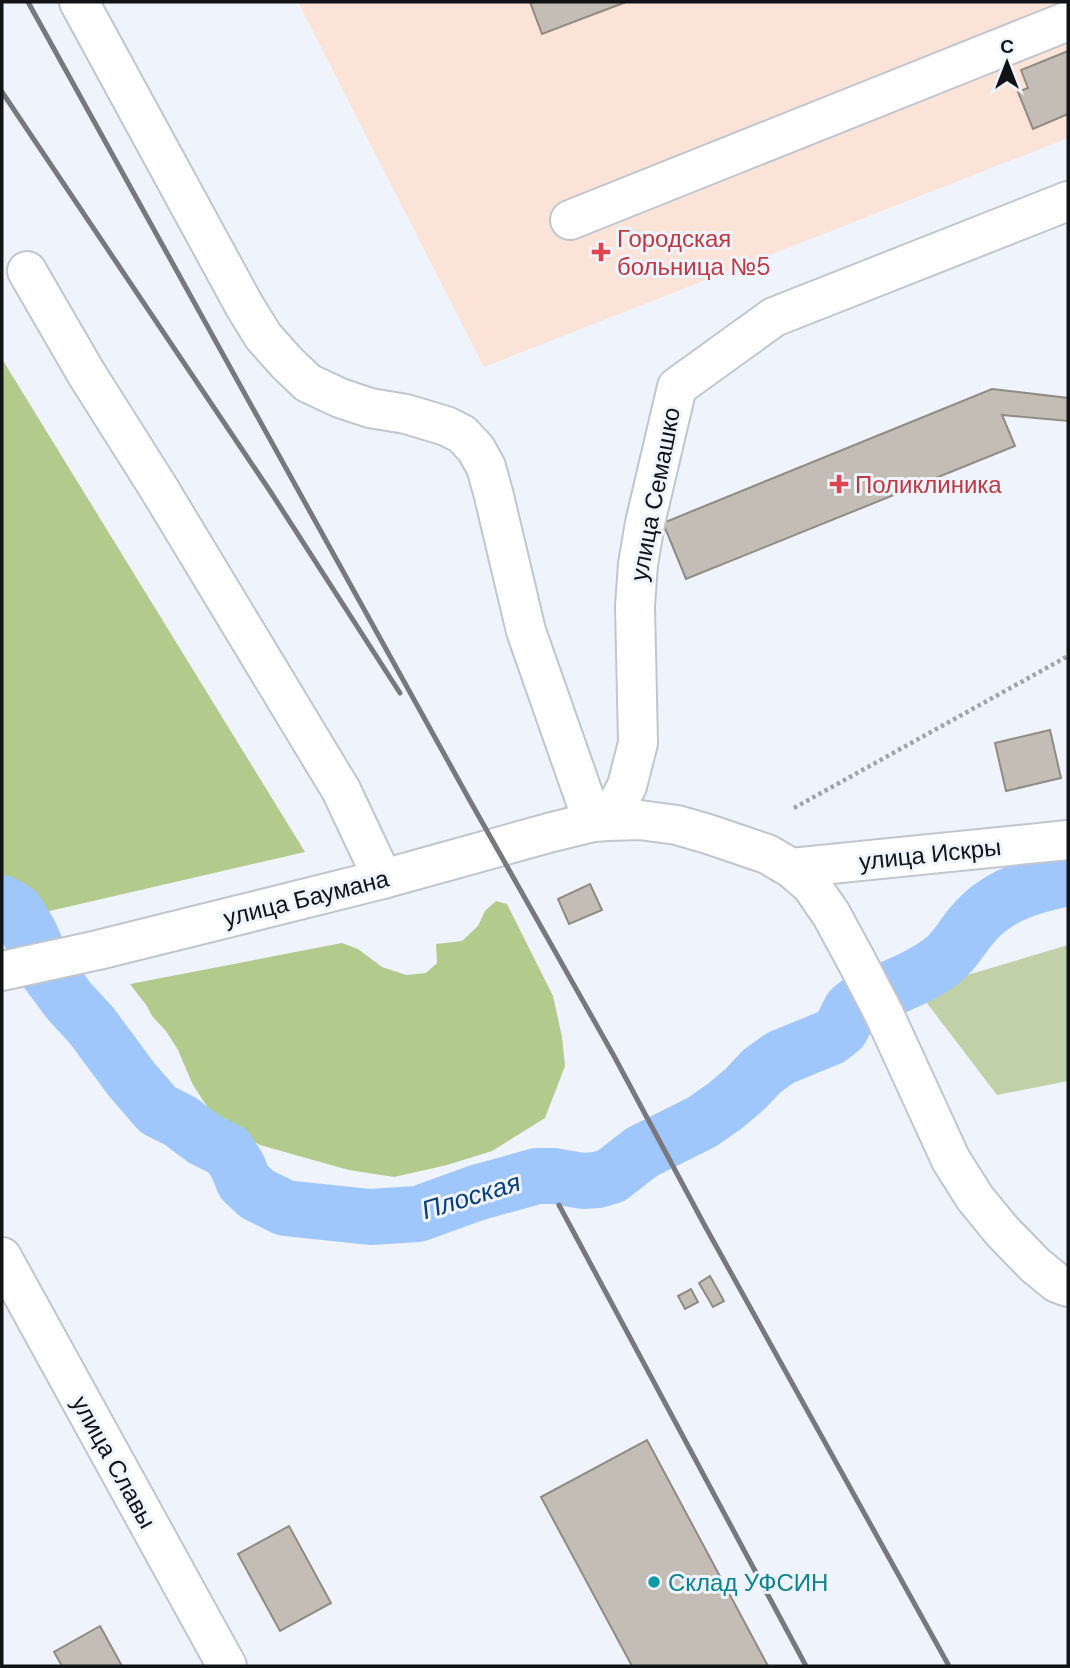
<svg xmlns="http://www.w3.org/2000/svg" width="1070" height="1668" font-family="'DM Sans',sans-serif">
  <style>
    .medical { fill: #fbe3d8 }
    .green { fill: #c0d0a7 }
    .forest { fill: #b2ca8c }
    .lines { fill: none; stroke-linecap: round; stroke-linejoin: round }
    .river { stroke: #9fc7fc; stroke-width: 56 }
    .building { fill: #c3bdb5; stroke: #908b83; stroke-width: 2 }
    .minor-casing { stroke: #c1c5ce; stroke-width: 42 }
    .major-casing { stroke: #c1c5ce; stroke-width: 42 }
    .path { stroke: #a0a3a9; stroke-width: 4.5; stroke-dasharray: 3.5 3.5; stroke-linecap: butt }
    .minor { stroke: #fff; stroke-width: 38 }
    .major { stroke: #fff; stroke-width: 38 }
    .rail { stroke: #77797f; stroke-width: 5 }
    .health-dot { fill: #e0444e; stroke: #eff3fc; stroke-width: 2.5 }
    .culture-dot { fill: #0f9aa8; stroke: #eff3fc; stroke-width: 2.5 }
    .labels { text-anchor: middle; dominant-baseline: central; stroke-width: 6; stroke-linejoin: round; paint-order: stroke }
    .health-label { font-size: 24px; fill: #be3a42; stroke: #eff3fc; text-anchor: start }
    .street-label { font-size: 24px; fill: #121316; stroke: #eff3fc }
    .culture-label { font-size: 24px; fill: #0d838f; stroke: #eff3fc; text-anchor: start }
    .water-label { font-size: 26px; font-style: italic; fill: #083f7c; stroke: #eff3fc }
  </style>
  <rect width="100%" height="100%" fill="#eff3fc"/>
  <polygon class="medical" points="298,2 1068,2 1068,138 484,367"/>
  <polygon class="green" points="1068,945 1068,1081 997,1095 917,990"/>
  <g class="forest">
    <polygon points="2,359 305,852 2,922"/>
    <polygon points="496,901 507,904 553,996 562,1037 565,1066 545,1118 492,1151 447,1165 394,1177 349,1170 306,1158 260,1145 235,1132 210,1111 193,1085 178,1050 166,1031 152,1016 147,1006 130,984 342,943 358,949 382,967 406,975 426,973 437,963 436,944 462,941 478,926 485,911"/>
  </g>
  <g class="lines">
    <path class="river" d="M2,903L16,911L29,932L46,970L69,1001L92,1026L132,1080L158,1110L180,1121L204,1139L228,1151L238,1167L244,1182L257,1194L285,1208L370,1217L418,1214L476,1193L537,1176H554L583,1181L597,1180L611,1176L642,1152L702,1122L725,1106L745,1089L762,1071L780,1058L831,1037L841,1029L851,1009L860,1002C887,989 918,979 942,961C956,950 962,936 973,924C997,895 1033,885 1068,878"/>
  </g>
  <g class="building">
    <polygon points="530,2 626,2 542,34"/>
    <polygon points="1068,51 1068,114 1033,129 1018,92 1028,88 1021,70"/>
    <polygon points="992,389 1068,398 1068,421 1002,415 1015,446 686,579 663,523"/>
    <polygon points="1050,730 1061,778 1006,791 995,743"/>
    <polygon points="590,884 602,910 569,924 558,899"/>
    <polygon points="710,1276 724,1301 713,1307 699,1283"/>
    <polygon points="691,1289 698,1302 685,1309 678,1296"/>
    <polygon points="647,1440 768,1666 632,1666 541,1497"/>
    <polygon points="289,1526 331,1603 280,1631 238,1554"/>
    <polygon points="100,1626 122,1666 62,1666 54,1652"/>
  </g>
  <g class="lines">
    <defs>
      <g id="minor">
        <polyline points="79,2 244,305 263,336 287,363 308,383 340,398 370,408 406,414 446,426 462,434 476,449 486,467 494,496 526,631 593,822"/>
        <polyline points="570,220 1068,21"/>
        <polyline points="27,271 86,373 158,487 341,790 383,879"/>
        <polyline points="608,821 640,820 677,825 708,834 767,854 791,868 811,885 831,914 857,962 884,1014 951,1160 975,1198 1002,1231 1035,1265 1057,1283 1068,1287"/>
        <polyline points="791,868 1068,840"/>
        <polyline points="2,1257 227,1666"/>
      </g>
      <polyline id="major" points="2,971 98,950 247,913 383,879 552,832 593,822 608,821 627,786 638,743 635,606 638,564 645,523 677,387 774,317 1068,201"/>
    </defs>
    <use href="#minor" class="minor-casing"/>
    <use href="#major" class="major-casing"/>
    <polyline class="path" points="794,808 1068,656"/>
    <use href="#minor" class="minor"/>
    <use href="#major" class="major"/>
    <g class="rail">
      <polyline points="28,2 469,799 614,1056 705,1226 949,1666"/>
      <polyline points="2,92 270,491 400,693"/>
      <polyline points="559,1205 806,1666"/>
    </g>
  </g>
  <g class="health-dot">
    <path d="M597.5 241.5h7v7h7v7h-7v7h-7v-7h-7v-7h7z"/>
    <path d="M835.5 473.5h7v7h7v7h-7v7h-7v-7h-7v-7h7z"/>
  </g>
  <circle class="culture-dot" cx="654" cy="1582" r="7"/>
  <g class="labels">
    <g class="health-label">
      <text x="617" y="238">Городская<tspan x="617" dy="28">больница №5</tspan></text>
      <text x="855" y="484">Поликлиника</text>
    </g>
    <g class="street-label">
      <text transform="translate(655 494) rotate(-79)">улица Семашко</text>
      <text transform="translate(930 854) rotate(-6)">улица Искры</text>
      <text transform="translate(306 898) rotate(-14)">улица Баумана</text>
      <text transform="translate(114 1462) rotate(61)">улица Славы</text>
    </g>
    <g class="culture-label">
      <text x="668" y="1582">Склад УФСИН</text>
    </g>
    <g class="water-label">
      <text transform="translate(471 1196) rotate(-17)">Плоская</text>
    </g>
  </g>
  <rect width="1070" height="1668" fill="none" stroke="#121316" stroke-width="7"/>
  <g transform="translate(1007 63)" stroke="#eff3fc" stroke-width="5" paint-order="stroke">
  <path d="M0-5L12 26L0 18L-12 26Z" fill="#121316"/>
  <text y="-10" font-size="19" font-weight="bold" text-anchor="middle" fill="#121316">С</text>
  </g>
</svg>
